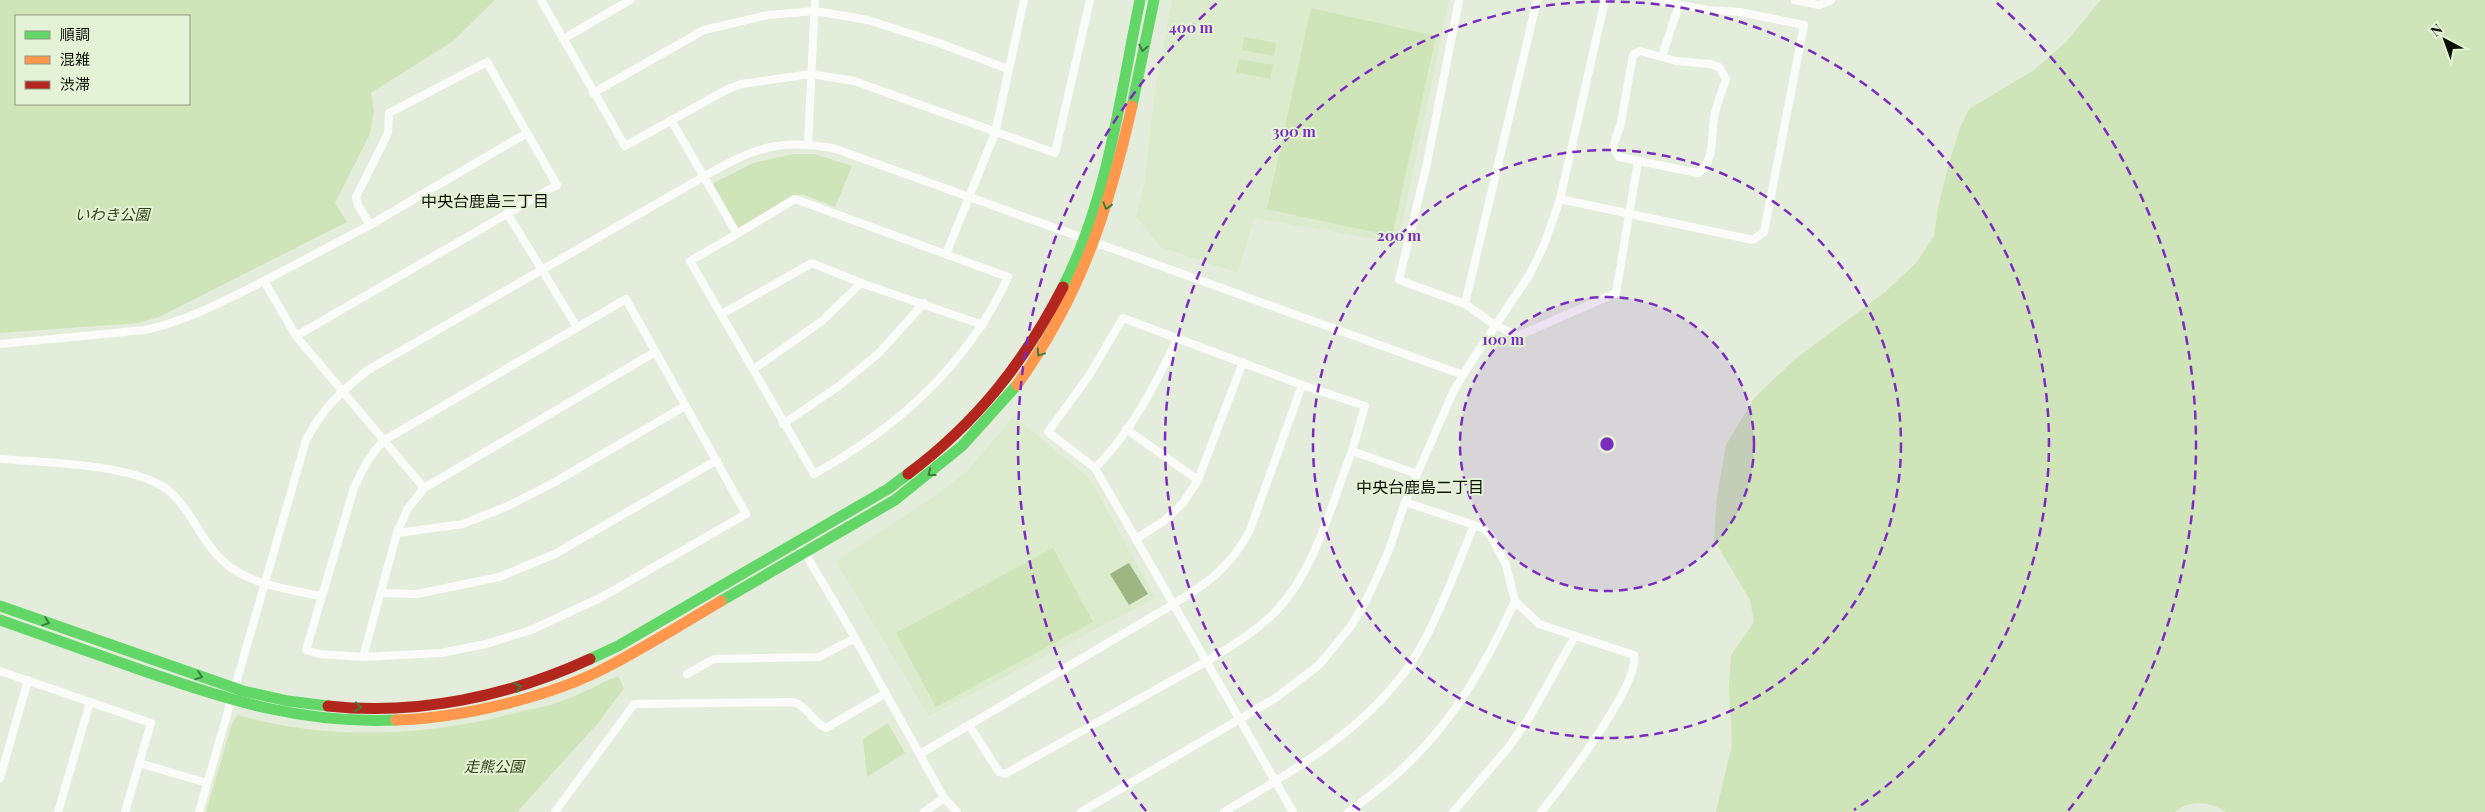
<svg xmlns="http://www.w3.org/2000/svg" width="2485" height="812" font-family="'Playfair Display','Noto Sans JP',serif">
  <style>
    .built { fill: #dceace }
    .green { fill: #cfe4b8; fill-rule: evenodd }
    .water { fill: #9db682 }
    .lines { fill: none; stroke-linecap: round; stroke-linejoin: round }
    .street { stroke: #fbfcfa; stroke-width: 8 }
    .fast { stroke: #63d668; stroke-width: 11 }
    .slow { stroke: #ff974d; stroke-width: 11 }
    .jam { stroke: #b3261e; stroke-width: 11 }
    .oneway { stroke: #3c7d3c }
    .ring { fill: none; stroke: #7b2cbf; stroke-width: 2.5; stroke-dasharray: 9 6 }
    .labels { text-anchor: middle; dominant-baseline: central; stroke-width: 4; stroke-linejoin: round; paint-order: stroke }
    .park-label { font-size: 15px; font-style: italic; fill: #2f4313; stroke: #e4f3d6 }
    .neighbourhood-label { font-size: 16px; fill: #0c1107; stroke: #e4f3d6 }
    .centre { fill: #7b2cbf; stroke: #e4f3d6; stroke-width: 2.5 }
    .ring-label { font-size: 15px; text-anchor: middle; font-weight: bold; fill: #7b2cbf; stroke: #e4f3d6; stroke-width: 4; stroke-linejoin: round; paint-order: stroke }
  </style>
  <rect width="100%" height="100%" fill="#e4eddc"/>
  <g class="built">
    <polygon points="1172,0 1449,0 1398,243 1254,218 1238,273 1160,247 1136,216 1144,186 1156,84"/>
    <polygon points="1014,416 1089,478 1156,598 929,716 836,561 932,498 967,471"/>
  </g>
  <g class="green">
    <path d="M0,0H495L453,41L371,93L374,112L370,134L335,203L347,222L159,317L138,323L0,333ZM16,16H189V104H16Z"/>
    <path d="M2101,0H2485V812H2225C2211,801 2188,800 2175,812H1716L1732,745L1729,687L1731,655L1754,622L1750,600L1714,540L1717,496L1726,445L1754,398L1795,359L1885,292L1916,263L1934,236L1938,207L1949,163L1960,128L1969,109L2034,70L2066,42Z"/>
    <polygon points="1311,8 1436,36 1392,236 1267,209"/>
    <polygon points="1244,37 1276,43 1274,56 1242,50"/>
    <polygon points="1239,59 1273,65 1270,79 1236,72"/>
    <polygon points="794,154 814,154 852,166 835,207 804,195 793,195 740,227 734,225 713,187 714,183 753,163"/>
    <polygon points="1053,548 1093,622 936,707 896,633"/>
    <path d="M618,676L624,688L599,722L517,812H206L232,723L238,715C329,741 424,737 515,713C530,709 547,707 562,701C581,694 599,684 618,676Z"/>
    <polygon points="888,723 905,753 867,777 863,739"/>
  </g>
  <polygon class="water" points="1129,563 1148,594 1129,605 1110,574"/>
  <g class="lines">
    <g class="street">
      <polyline points="541,0 625,146 726,90 741,84 811,74 854,81 1055,153 1090,0"/>
      <polyline points="1459,0 1426,168 1399,280 1465,304 1495,325 1518,336 1616,293 1638,161"/>
      <polyline points="1795,0 1819,5 1831,0"/>
      <polyline points="563,39 630,0"/>
      <path d="M1640,51L1676,61L1710,64L1719,67L1726,79C1722,92 1716,105 1714,118C1711,135 1715,163 1698,173L1619,157L1613,147L1621,123L1633,55Z"/>
      <polyline points="1662,56 1679,5"/>
      <polyline points="593,93 704,30 768,15 815,11 868,20 939,43 1008,69"/>
      <path d="M671,120L737,234L690,261L814,474C898,427 967,366 1008,277L795,199L737,234"/>
      <polyline points="808,144 815,0"/>
      <polyline points="1560,199 1753,240 1764,232 1804,25 1740,12 1707,10 1655,0"/>
      <polyline points="507,213 577,327"/>
      <polyline points="370,225 358,205 356,197 388,133 389,113 487,62 527,133"/>
      <polyline points="946,254 995,133 1024,0"/>
      <path d="M626,299L746,514L602,597L531,630L486,644L441,653L363,657L319,654L306,650L354,488C362,469 370,455 383,441Z"/>
      <polyline points="1465,304 1537,0"/>
      <polyline points="722,314 812,263 861,283 983,325"/>
      <polyline points="296,336 557,185 527,133 370,225 264,281 296,336 424,488 407,510 397,533 363,657"/>
      <path d="M0,344L145,330C187,321 226,300 264,281"/>
      <polyline points="754,369 822,321 861,283"/>
      <polyline points="783,424 839,386 879,353 924,303"/>
      <polyline points="1126,429 1198,480"/>
      <path d="M0,459C42,462 135,464 168,490C192,510 201,542 224,562C250,585 288,589 320,596"/>
      <path d="M1095,468C1131,433 1156,383 1178,338"/>
      <polyline points="424,488 655,352"/>
      <path d="M1474,525L1484,529L1491,536L1506,565L1515,601L1539,624L1634,655C1641,683 1561,787 1541,812"/>
      <polyline points="397,533 463,524 508,506 553,483 685,406"/>
      <polyline points="1137,538 1164,521 1183,503 1198,480 1243,362"/>
      <polyline points="798,541 847,624 944,798 957,812"/>
      <polyline points="382,593 417,594 499,577 555,554 717,460"/>
      <polyline points="0,671 151,723 125,812"/>
      <polyline points="687,674 714,659 819,657 855,638"/>
      <path d="M969,725L999,772L1005,774L1207,661C1232,646 1258,630 1278,609C1316,568 1332,502 1352,451"/>
      <path d="M920,754L1172,605C1208,583 1230,568 1250,530L1302,385"/>
      <polyline points="139,763 207,783"/>
      <polyline points="0,778 28,680"/>
      <polyline points="58,812 90,702"/>
      <path d="M199,812L306,440C323,408 340,392 368,370L703,177C752,149 779,137 836,149L1463,375"/>
      <path d="M555,812L634,704L793,702C808,706 812,722 826,728L886,693"/>
      <polyline points="924,812 944,798"/>
      <polyline points="1081,812 1274,699 1319,665 1351,626 1369,595 1389,550 1405,502 1453,392 1471,362 1530,274 1544,245 1560,199 1605,0"/>
      <path d="M1224,812C1298,768 1383,720 1424,641C1444,604 1458,564 1474,525L1405,502"/>
      <polyline points="1293,812 1095,468 1048,432 1088,377 1123,318 1302,385 1365,406 1352,451 1417,474"/>
      <path d="M1348,812C1358,806 1367,798 1376,791C1442,741 1481,675 1515,601"/>
      <polyline points="1453,812 1508,748 1529,718 1575,636"/>
    </g>
    <g class="fast">
      <polyline points="1132,106 1154,0"/>
      <path d="M1063,287C1108,199 1120,96 1140,0"/>
      <polyline points="721,601 895,500 962,446 1017,385"/>
      <polyline points="0,606 243,691 288,701 328,706"/>
      <path d="M0,620C48,637 96,654 144,671C231,701 303,724 396,720"/>
      <polyline points="590,659 618,646 888,489 908,474"/>
    </g>
    <g class="slow">
      <path d="M1017,385C1081,295 1108,212 1132,106"/>
      <path d="M396,720C462,718 551,697 609,666C647,646 684,623 721,601"/>
    </g>
    <g class="jam">
      <path d="M908,474C976,423 1024,363 1063,287"/>
      <path d="M328,706C416,716 510,696 590,659"/>
    </g>
  </g>
  <defs><path id="oneway-chevron" d="M-2-3.5L2.5 0L-2 3.5" fill="none" stroke-width="1.6" stroke-linecap="round" stroke-linejoin="round" transform="scale(1.25)"/></defs>
  <g class="oneway">
    <use href="#oneway-chevron" transform="translate(1143 48) rotate(103)"/>
    <use href="#oneway-chevron" transform="translate(1107 206) rotate(107)"/>
    <use href="#oneway-chevron" transform="translate(1040 353) rotate(124)"/>
    <use href="#oneway-chevron" transform="translate(931 473) rotate(142)"/>
    <use href="#oneway-chevron" transform="translate(46 622) rotate(19)"/>
    <use href="#oneway-chevron" transform="translate(199 676) rotate(19)"/>
    <use href="#oneway-chevron" transform="translate(518 687) rotate(-17)"/>
    <use href="#oneway-chevron" transform="translate(358 707) rotate(5)"/>
  </g>
  <circle cx="1607" cy="444" r="147" fill="#7b2cbf" fill-opacity=".12"/>
  <g class="ring">
    <circle cx="1607" cy="444" r="147"/>
    <circle cx="1607" cy="444" r="294"/>
    <path d="M1360 810A442 442 0 1 1 1854 810"/>
    <path d="M1146 811A589 589 0 0 1 1217 3M1997 3A589 589 0 0 1 2068 811"/>
  </g>
  <g class="labels">
    <g class="park-label">
      <text x="112" y="214">いわき公園</text>
      <text x="494" y="766">走熊公園</text>
    </g>
    <g class="neighbourhood-label">
      <text x="485" y="200">中央台鹿島三丁目</text>
      <text x="1420" y="486">中央台鹿島二丁目</text>
    </g>
  </g>
  <circle cx="1607" cy="444" r="8" class="centre"/>
  <g class="ring-label">
    <text x="1191" y="33">400 m</text>
    <text x="1294" y="137">300 m</text>
    <text x="1399" y="241">200 m</text>
    <text x="1503" y="345">100 m</text>
  </g>
  <rect x="15" y="15" width="175" height="90" fill="#e4f3d6" stroke="#8e9983"/>
  <rect x="25" y="31" width="25" height="8" fill="#63d668" stroke="#8e9983"/>
  <text x="60" y="40" font-size="15" fill="#0c1107">順調</text>
  <rect x="25" y="56" width="25" height="8" fill="#ff974d" stroke="#8e9983"/>
  <text x="60" y="65" font-size="15" fill="#0c1107">混雑</text>
  <rect x="25" y="81" width="25" height="8" fill="#b3261e" stroke="#8e9983"/>
  <text x="60" y="90" font-size="15" fill="#0c1107">渋滞</text>
  <g transform="translate(2445 40) rotate(319)" stroke="#e4f3d6" stroke-width="4" paint-order="stroke">
  <path d="M0-4L9 19L0 12L-9 19Z" fill="#0c1107"/>
  <text y="-8" font-size="14" font-weight="bold" text-anchor="middle" fill="#0c1107">N</text>
  </g>
</svg>
